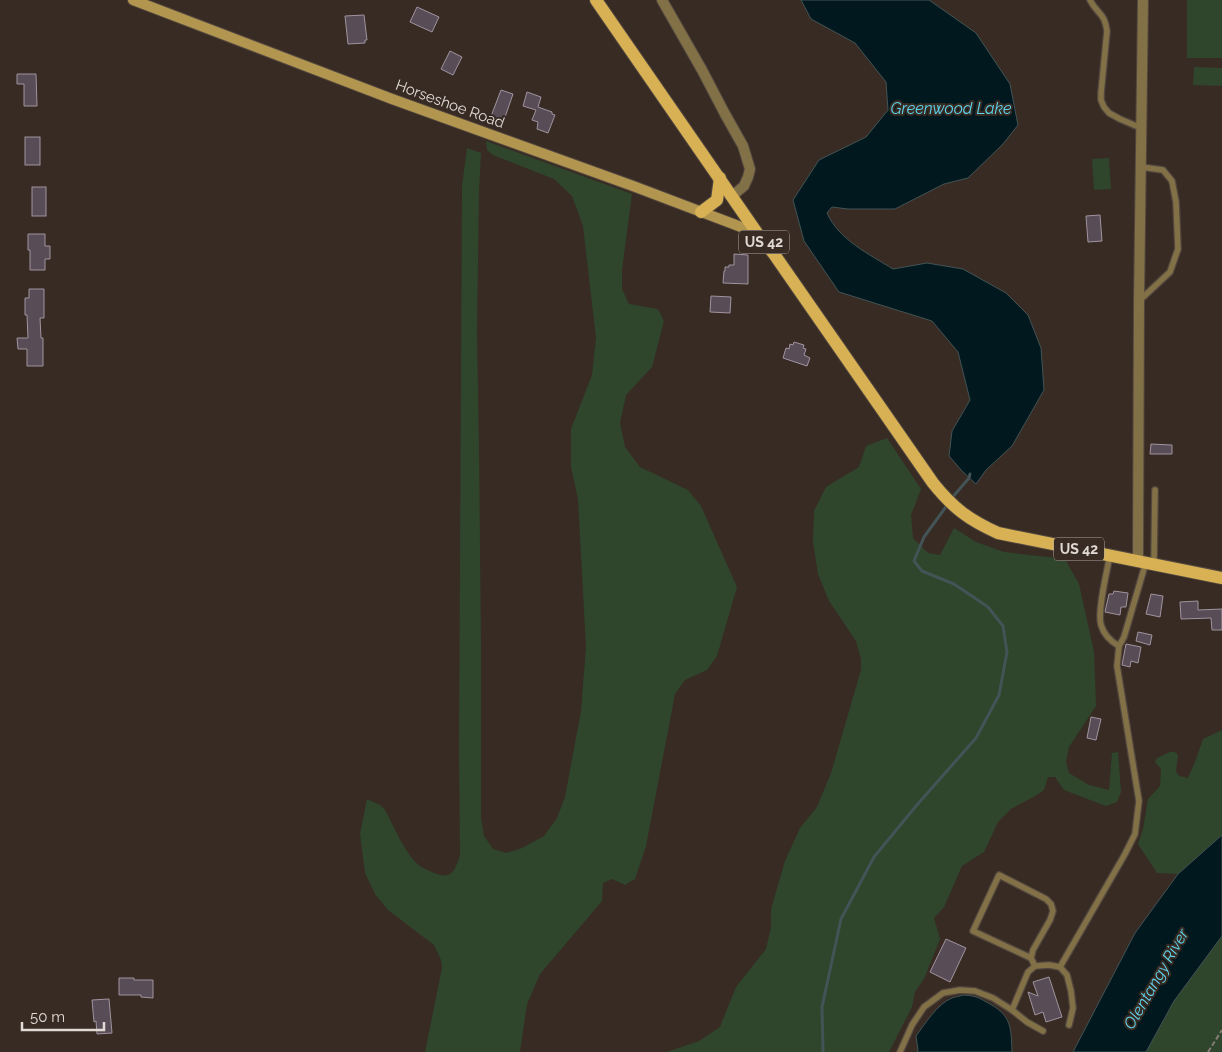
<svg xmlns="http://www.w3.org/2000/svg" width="1222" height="1052" font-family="Raleway,sans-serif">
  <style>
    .green { fill: #2f462d }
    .water { fill: #01191e; stroke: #445355 }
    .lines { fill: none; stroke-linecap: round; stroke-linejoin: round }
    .stream { stroke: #445355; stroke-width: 3 }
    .building { fill: #584c57; stroke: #a194a0 }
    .lane-casing { stroke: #52473f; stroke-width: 8 }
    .street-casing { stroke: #52473f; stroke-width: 12 }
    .secondary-casing { stroke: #52473f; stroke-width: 12 }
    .primary-casing { stroke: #52473f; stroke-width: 14 }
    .path { stroke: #867b75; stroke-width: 2; stroke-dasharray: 5 2.5; stroke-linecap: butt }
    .lane { stroke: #827046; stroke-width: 5.5 }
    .street { stroke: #827046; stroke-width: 10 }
    .secondary { stroke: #b2954f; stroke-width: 10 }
    .primary { stroke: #d7b154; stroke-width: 12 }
    .labels { text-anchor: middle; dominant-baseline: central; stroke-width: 4; stroke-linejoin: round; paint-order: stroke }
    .shield { fill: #372b23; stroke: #aea59f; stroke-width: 1 }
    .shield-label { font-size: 14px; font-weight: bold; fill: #e1d9d4 }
    .street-label { font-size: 15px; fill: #e1d9d4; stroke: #372b23 }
    .water-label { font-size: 16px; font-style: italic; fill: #5ed5ed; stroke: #372b23 }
  </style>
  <rect width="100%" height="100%" fill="#372b23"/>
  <g class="green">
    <rect x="1187" y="0" width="35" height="58"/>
    <polygon points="1194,67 1222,68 1222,86 1193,85"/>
    <path d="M486,141L632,194L622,270V289L629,304L658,309L664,321L652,367L626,395L620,423L625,447L640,467L688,490L701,506L737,587L717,656L707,670L685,680L675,694L646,846L635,879L625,885L612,879L603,883L602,901L540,974L527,1004L520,1052H425L442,968L441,960L434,945L388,910L375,894L365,873L360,834L367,799L380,805L385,810C394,826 407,859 423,868C426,870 431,871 434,873C452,880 455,871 460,855L459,749L462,186L467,148L481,153L479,190L477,332L479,448L481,649V818L484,836L493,849L506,853L522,848L544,836L557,818L565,797L581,711L586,647L578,499L571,467V429L592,375L596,338L583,226L572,196L554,179L493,155L487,150Z"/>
    <polygon points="1109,158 1111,189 1094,190 1092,159"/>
    <polygon points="887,438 921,489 911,515 913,538 928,553 940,555 954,528 976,542 1004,552 1065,559 1079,584 1094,652 1096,706 1069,747 1066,762 1069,773 1089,785 1109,790 1112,753 1118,752 1121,792 1117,802 1106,806 1064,790 1055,777 1048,777 1044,790 1037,795 1011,809 998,822 984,852 962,866 944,907 934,918 940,939 924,979 915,992 912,1007 889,1052 667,1052 699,1041 720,1027 736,987 766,949 771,927 771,909 785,861 800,828 817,807 831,773 861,670 861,659 856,641 829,601 818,574 813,542 814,511 826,487 859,467 866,446"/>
    <polygon points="1222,730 1222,835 1178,874 1157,873 1138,844 1143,829 1148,799 1160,786 1161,769 1155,762 1157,758 1170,752 1175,752 1178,755 1176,771 1179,776 1188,778 1195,762 1203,739"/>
    <polygon points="1222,936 1222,1052 1146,1052 1174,1001"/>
  </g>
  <g class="water">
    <path d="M801,0H929L976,33L1010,84L1018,125L1003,144L968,178L944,184L895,209H848L832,207L827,213C839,240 869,254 893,269L927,263L963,269L1006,293L1028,315L1041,348L1044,390L1012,446L986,470L976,484L962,471L949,456L952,431L970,400L958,352L932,321L839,292L804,241L793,200L819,160L866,137L888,110L886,82L855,43L811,19Z"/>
    <polygon points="1222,835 1222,936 1174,1001 1146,1052 1073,1052 1135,933 1178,874"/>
    <path d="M964,995C977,996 979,998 990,1004C1012,1016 1011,1029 1012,1052H917L918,1050L916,1036C925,1024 937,1004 952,998C955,997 960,996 964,995Z"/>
  </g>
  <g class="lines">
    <g class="stream">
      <polyline points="951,499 969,478 970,474"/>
      <polyline points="823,1052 822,1007 841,919 874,857 916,806 976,738 999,695 1007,652 1003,626 988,607 954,584 922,571 914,561 924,537 948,504"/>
    </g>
  </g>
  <g class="building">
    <polygon points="417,7 439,17 432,32 410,22"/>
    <polygon points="364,15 367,40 365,40 365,43 348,44 345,16"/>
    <polygon points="450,51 462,57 453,75 441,69"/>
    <polygon points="17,74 36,74 37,106 24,106 24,84 17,84"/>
    <polygon points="501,90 513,94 503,123 490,119"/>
    <polygon points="527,92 541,97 538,107 552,112 552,114 555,115 548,133 537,129 538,122 532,120 536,110 523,106"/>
    <rect x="25" y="137" width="15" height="28"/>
    <rect x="32" y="187" width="14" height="29"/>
    <polygon points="1100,215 1102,241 1088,242 1086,216"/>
    <polygon points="28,234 45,234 45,246 50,246 50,259 45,259 45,270 30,270 30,250 28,250"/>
    <polygon points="734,254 748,255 748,284 723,283 724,271 725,271 725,267 729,267 729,265 734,265"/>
    <polygon points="29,289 44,289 44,318 40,318 41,338 43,338 43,366 27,366 27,349 18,349 17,338 28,338 27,315 25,315 25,298 29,298"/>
    <polygon points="711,296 731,297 730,313 710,312"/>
    <polygon points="794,342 804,345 803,348 806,349 804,355 810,358 807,366 783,358 786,348 789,349 790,344 793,345"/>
    <polygon points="1151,444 1172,445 1172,454 1150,454"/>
    <polygon points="1114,591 1128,593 1126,607 1121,607 1120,615 1105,612 1109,594 1113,594"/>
    <polygon points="1151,594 1163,596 1160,617 1146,614"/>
    <polygon points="1198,601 1198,610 1222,609 1222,630 1212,630 1211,618 1181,619 1180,602"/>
    <polygon points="1138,632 1152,635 1150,645 1136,641"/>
    <polygon points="1126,644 1141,647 1138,663 1131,661 1130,667 1122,665"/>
    <polygon points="1091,717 1101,719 1096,740 1087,738"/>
    <polygon points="946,939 966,948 950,982 930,972"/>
    <polygon points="1049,977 1062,1017 1046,1022 1043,1012 1035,1015 1028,992 1038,996 1033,982"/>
    <polygon points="119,978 134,978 134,980 153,980 153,998 141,997 141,995 119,995"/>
    <polygon points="109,999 112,1033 97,1034 96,1021 94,1022 92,1000"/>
  </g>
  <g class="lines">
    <defs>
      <g id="lane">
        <path d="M1090,0C1097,14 1105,13 1107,31L1101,93V100L1104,107L1109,113L1120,119L1141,128"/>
        <polyline points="1140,300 1170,272 1178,249 1176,202 1172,181 1163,170 1141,167"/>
        <path d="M1110,555C1107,571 1097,612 1101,625C1104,635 1110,641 1119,646L1124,637L1146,562"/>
        <polyline points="1154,563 1155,490"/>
        <polyline points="1031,958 1033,950 1050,920 1053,911 1051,904 1046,899 999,875 973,931 1031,958 1035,966"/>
        <polyline points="1060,967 1125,854 1135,834 1139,801 1117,666 1119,646"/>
        <polyline points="1012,1010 1028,972 1035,966 1049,965 1060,967 1067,975 1071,991 1073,1008 1069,1025"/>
        <polyline points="900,1052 912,1025 924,1007 943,993 960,990 975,991 993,998 1012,1010 1027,1022 1043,1031"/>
      </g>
      <g id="street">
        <polyline points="662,0 702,70 725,114 743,146 750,169 748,177 744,186 732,196"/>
        <polyline points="1138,560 1139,301 1143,0"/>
      </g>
      <polyline id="secondary" points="133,0 392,99 633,186 757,233"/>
      <g id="primary">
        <path d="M596,0L757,233L774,254L933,483C953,508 969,520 998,533L1222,578"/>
        <polyline points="701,212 717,200 720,178"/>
      </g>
    </defs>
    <use href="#lane" class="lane-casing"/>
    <use href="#street" class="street-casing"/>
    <use href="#secondary" class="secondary-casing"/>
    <use href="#primary" class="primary-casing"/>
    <polyline class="path" points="1208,1052 1222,1030"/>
    <use href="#lane" class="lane"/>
    <use href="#street" class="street"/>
    <use href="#secondary" class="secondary"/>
    <use href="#primary" class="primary"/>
  </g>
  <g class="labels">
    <g class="shield">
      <rect x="739" y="230.5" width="50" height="23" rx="4"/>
      <rect x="1054" y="537.5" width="50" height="23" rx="4"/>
    </g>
    <g class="shield-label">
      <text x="764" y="242">US 42</text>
      <text x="1079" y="549">US 42</text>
    </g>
    <g class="street-label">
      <text transform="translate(450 104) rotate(20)">Horseshoe Road</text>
    </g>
    <g class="water-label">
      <text x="951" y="108">Greenwood Lake</text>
      <text transform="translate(1156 979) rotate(-60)">Olentangy River</text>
    </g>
  </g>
  <path d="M22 1022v8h82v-8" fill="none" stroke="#e1d9d4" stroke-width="2.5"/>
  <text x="30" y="1022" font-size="15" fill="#e1d9d4" stroke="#372b23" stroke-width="4" paint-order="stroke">50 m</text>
</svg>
